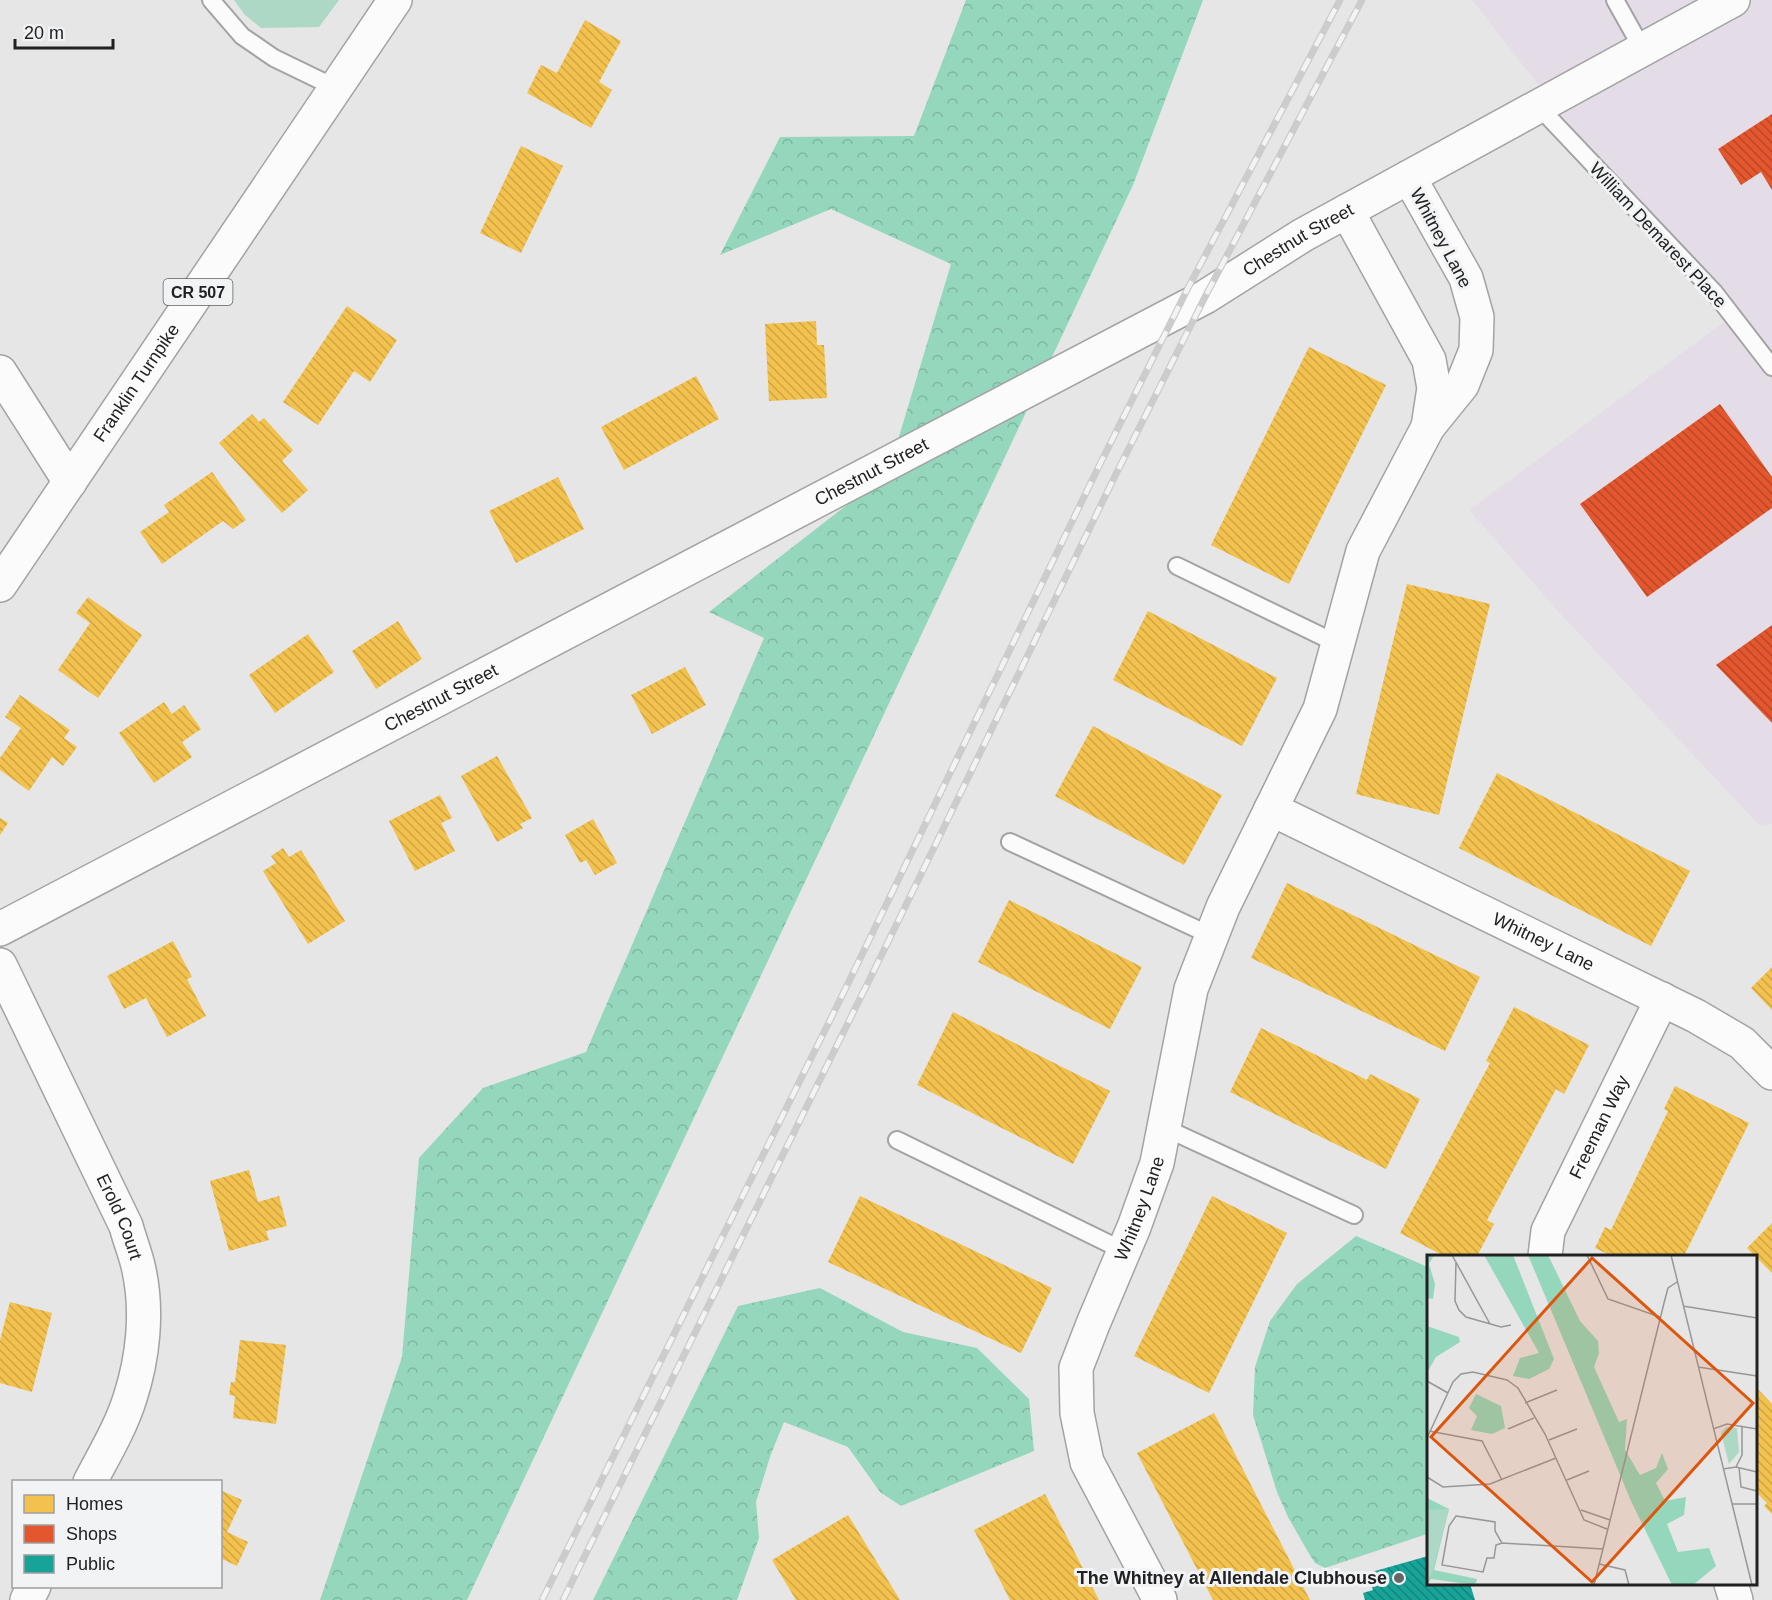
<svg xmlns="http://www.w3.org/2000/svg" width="1772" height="1600" font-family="Helvetica,sans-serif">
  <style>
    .commercial { fill: #e4dde8 }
    .forest { fill: url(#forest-crowns) }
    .garden { fill: #acd8c5 }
    .homes { fill: url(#homes-back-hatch) }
    .shops { fill: url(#shops-back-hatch) }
    .public { fill: url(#public-back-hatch) }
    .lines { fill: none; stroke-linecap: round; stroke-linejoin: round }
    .lane-casing { stroke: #a3a3a3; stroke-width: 20 }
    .street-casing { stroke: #a3a3a3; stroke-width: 36 }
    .secondary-casing { stroke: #a3a3a3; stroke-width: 36 }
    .primary-casing { stroke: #a3a3a3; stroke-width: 36 }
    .lane { stroke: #fbfbfb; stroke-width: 16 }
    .street { stroke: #fbfbfb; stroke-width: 33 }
    .secondary { stroke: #fbfbfb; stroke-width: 33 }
    .primary { stroke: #fbfbfb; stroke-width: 33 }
    .rail-casing { stroke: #ccc; stroke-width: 7 }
    .rail { stroke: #f2f3f4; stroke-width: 4.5; stroke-dasharray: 14; stroke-linecap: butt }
    .poi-dot { fill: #666667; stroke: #f2f3f4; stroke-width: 2 }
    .labels { text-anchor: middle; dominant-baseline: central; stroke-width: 6; stroke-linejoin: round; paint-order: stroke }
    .shield { fill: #f2f3f4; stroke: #606061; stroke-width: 1.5 }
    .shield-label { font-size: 16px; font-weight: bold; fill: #212122 }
    .street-label { font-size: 18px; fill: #212122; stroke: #f2f3f4 }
    .poi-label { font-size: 18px; font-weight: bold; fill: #212122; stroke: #f2f3f4; text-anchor: end }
    .inset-road { fill: none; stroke: #979798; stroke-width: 1.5 }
    .view { fill: #de560d; fill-opacity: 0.15; stroke: #de560d; stroke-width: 3 }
    .inset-edge { fill: none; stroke: #212122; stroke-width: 3 }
  </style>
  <defs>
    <pattern id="forest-crowns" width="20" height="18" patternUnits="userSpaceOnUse" patternTransform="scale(1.5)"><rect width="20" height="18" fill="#94d7bc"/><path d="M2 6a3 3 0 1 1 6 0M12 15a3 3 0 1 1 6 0" fill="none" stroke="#7fb8a1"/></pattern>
    <pattern id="homes-back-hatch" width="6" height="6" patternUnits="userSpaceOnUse" patternTransform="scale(1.5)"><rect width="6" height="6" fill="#f2c14e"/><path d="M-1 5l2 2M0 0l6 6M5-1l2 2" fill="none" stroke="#cfa644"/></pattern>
    <pattern id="shops-back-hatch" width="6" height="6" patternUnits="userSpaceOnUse" patternTransform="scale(1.5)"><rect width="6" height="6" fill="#e4572e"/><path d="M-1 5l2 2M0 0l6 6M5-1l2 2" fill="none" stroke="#b84827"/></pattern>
    <pattern id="public-back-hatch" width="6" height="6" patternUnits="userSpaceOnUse" patternTransform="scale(1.5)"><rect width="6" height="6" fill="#17a398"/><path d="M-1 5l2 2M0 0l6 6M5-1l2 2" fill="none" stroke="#14847c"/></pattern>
  </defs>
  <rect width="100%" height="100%" fill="#e6e6e6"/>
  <polygon class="commercial" points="1472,0 1772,0 1772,824 1760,826 1556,609 1469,510 1724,322"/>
  <g class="forest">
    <polygon points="966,0 1203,0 1133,185 467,1600 320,1600 402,1357 419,1158 483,1088 586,1052 764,638 709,612 888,473 951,264 831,209 720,255 780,137 914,136"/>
    <polygon points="1356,1236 1428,1267 1428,1520 1427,1534 1325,1568 1315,1563 1308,1552 1288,1517 1277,1492 1253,1415 1255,1367 1270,1321 1297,1284"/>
    <polygon points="820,1288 903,1332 977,1348 1029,1399 1034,1451 901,1506 880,1492 848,1447 784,1422 771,1454 756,1502 759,1538 737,1600 593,1600 738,1306"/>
  </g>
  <polygon class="garden" points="234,0 339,0 319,27 261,28 245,15"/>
  <g class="homes">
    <polygon points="585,20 621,41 599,82 612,90 591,128 527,93 541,65 557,73"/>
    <polygon points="521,146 563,166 521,253 480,233"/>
    <polygon points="347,306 397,340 370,382 354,371 318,425 283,402"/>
    <polygon points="816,321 817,345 824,345 827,398 769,401 765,324"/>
    <polygon points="1309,347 1386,385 1289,584 1211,545"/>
    <polygon points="696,376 719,419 624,470 601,427"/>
    <polygon points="252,414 259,422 264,418 293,450 282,461 308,490 282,513 219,443"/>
    <polygon points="212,472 246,520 233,529 223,521 162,564 140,532 169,512 164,505"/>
    <polygon points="558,477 584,529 516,563 489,511"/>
    <polygon points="1407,584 1490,604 1439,815 1356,794"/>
    <polygon points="88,597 142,635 98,698 58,670 90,623 76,613"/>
    <polygon points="1148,611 1277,678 1242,746 1113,680"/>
    <polygon points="398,621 422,659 376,689 352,651"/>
    <polygon points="308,634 334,672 275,713 249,675"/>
    <polygon points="685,667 706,705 652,734 631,695"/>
    <polygon points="20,695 70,730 64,738 77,747 63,766 52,757 29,791 0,770 0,758 21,728 5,717"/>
    <polygon points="164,702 172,714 184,705 201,729 182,742 192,757 154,783 119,733"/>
    <polygon points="1093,726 1222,795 1184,865 1055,796"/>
    <polygon points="497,756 532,818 520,824 523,828 497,842 461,776"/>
    <polygon points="1497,773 1690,871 1651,946 1459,848"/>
    <polygon points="440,795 452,818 441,823 455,851 415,871 389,821"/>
    <polygon points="0,818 8,823 0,835"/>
    <polygon points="593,819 617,863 595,875 586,860 580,863 565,835"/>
    <polygon points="283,848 289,857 301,850 345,921 308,944 263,871 276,863 271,856"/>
    <polygon points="1287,883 1480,977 1445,1051 1251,958"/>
    <polygon points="1009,900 1142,967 1110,1029 978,962"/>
    <polygon points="173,941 192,977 187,979 206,1016 167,1037 146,998 124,1009 107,976"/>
    <polygon points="1772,967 1772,1010 1751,988"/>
    <polygon points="1514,1007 1589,1045 1564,1094 1556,1089 1487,1220 1494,1224 1477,1256 1444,1256 1400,1233 1490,1063 1486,1061"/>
    <polygon points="953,1012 1110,1091 1073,1164 917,1085"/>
    <polygon points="1261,1028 1367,1080 1370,1074 1420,1099 1386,1169 1230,1092"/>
    <polygon points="1675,1086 1749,1123 1684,1256 1612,1256 1595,1248 1605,1227 1611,1230 1668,1111 1664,1109"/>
    <polygon points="249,1170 258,1202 279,1196 287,1226 266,1231 269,1240 229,1251 210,1181"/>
    <polygon points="860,1196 1052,1288 1021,1353 828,1262"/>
    <polygon points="1212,1196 1287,1233 1209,1393 1134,1356"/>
    <polygon points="1772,1223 1772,1273 1747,1248"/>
    <polygon points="10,1302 52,1313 32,1392 0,1383 0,1340"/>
    <polygon points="240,1340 286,1345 276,1424 233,1418 235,1396 229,1395 231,1382 235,1382"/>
    <polygon points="1756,1387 1772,1404 1772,1514 1764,1506 1767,1503 1756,1492"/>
    <polygon points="1214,1413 1310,1600 1213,1600 1137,1453"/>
    <polygon points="220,1490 242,1500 227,1532 248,1542 237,1566 220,1558"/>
    <polygon points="1045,1494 1099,1600 1010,1600 974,1530"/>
    <polygon points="848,1515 900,1600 796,1600 772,1560"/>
  </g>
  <g class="shops">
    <polygon points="1772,114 1772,190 1761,172 1741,185 1718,149"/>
    <polygon points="1720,404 1772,477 1772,508 1647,597 1580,504"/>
    <polygon points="1772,625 1772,723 1716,665"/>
  </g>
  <polygon class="public" points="1428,1556 1428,1584 1470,1584 1475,1600 1365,1600 1363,1593 1373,1590 1368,1573"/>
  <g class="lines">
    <defs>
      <g id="lane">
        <polyline points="211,0 242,36 274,58 336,88"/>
        <polyline points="1615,0 1643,50"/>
        <polyline points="1539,107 1714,292 1772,367"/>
        <polyline points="1177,566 1338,644"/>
        <polyline points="1010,842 1212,936"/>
        <polyline points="1165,1128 1354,1215"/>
        <polyline points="897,1140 1124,1251"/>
      </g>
      <g id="street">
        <polyline points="1347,211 1429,360 1434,388 1428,427"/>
        <polyline points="0,372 70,482"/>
        <path id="s1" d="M1271,809L1696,1016L1742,1043L1772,1073"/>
        <path id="s2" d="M0,965L126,1226C130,1241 136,1255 139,1270C148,1312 143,1358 130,1398C121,1427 104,1455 90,1482"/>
        <path id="s3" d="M1545,1256L1548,1231L1662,999"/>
        <polyline points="1731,1584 1736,1600"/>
        <polyline points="27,1600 34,1586"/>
        <path id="s4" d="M1160,1600L1087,1462L1077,1413L1076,1368L1093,1324L1134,1227L1157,1163L1191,989L1223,907L1320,709L1363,551L1428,427L1462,385L1476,350L1477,317L1466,278L1409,177"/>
      </g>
      <g id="secondary">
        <path id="s5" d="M0,929L1205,297L1303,235L1733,0"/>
      </g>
      <g id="primary">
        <path id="s6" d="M0,585L395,0"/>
      </g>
    </defs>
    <use href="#lane" class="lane-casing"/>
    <use href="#street" class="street-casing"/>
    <use href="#secondary" class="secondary-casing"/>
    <use href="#primary" class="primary-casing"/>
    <use href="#lane" class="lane"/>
    <use href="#street" class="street"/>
    <use href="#secondary" class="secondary"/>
    <use href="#primary" class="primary"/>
    <defs>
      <g id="rail">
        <polyline points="542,1600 838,1004 1099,466 1188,288 1340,0"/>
        <polyline points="563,1600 886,946 1116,474 1205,297 1362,0"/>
      </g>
    </defs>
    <use href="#rail" class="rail-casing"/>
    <use href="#rail" class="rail"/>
  </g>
  <circle class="poi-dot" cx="1399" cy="1578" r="6"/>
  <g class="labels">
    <rect class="shield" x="163.5" y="279" width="69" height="26" rx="4.5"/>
    <g class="shield-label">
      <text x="198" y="292">CR 507</text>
    </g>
    <g class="street-label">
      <text transform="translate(1658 235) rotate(47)">William Demarest Place</text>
      <text transform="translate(1441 238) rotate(62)">Whitney Lane</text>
      <text stroke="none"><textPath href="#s5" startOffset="1470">Chestnut Street</textPath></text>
      <text stroke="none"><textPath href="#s6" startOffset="244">Franklin Turnpike</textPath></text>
      <text stroke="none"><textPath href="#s5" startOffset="984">Chestnut Street</textPath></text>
      <text stroke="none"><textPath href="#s5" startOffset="498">Chestnut Street</textPath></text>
      <text stroke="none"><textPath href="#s1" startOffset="303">Whitney Lane</textPath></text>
      <text stroke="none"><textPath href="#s3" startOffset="141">Freeman Way</textPath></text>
      <text stroke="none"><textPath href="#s4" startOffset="423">Whitney Lane</textPath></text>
      <text stroke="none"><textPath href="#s2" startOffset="279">Erold Court</textPath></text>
    </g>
    <g class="poi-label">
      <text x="1387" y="1578">The Whitney at Allendale Clubhouse</text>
    </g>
  </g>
  <g transform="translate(1427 1255)">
    <rect width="330" height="330" fill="#e6e6e6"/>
    <path d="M0,0H7L2,9L8,29L6,44L0,43ZM57,0H86L127,104L122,114L102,124L86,121L93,103L112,98ZM101,0H121L153,66L171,86L172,98L167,112L192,167L200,164L198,195L213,220L229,213L235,198L241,214L229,228L238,246L259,242L257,260L240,269L251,297L282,293L289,311L266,330H245L204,246ZM0,71L32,82L33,87L9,102L1,116ZM49,139L74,151L78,173L65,179L44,175L50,161L42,153ZM0,243L22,254L7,315L50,324L48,330L4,324L0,330Z" fill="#94d7bc"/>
    <path d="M22,254L6,315L0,330V255Z" fill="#acd8c5"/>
    <path d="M299,172L310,173L312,197L302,209L294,178Z" fill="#acd8c5"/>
    <path class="inset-road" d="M25,0L63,69M160,0L181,44L233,62M244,0L325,330M29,7L28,46L32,55L39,62L74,72L84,70M256,51L330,63M271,112L330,121M0,126L21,138M98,148L130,135M81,174L107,163M286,174L300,169L330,174M2,176L55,186L75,225M0,183L26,127L34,119L46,117L80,125L91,133L118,179L157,265L180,274M122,185L150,174M309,212L315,200V171M312,212L314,232L330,236M296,214L309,212L330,217M0,222L16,232L63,229L129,203M140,225L162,216M305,249H330M154,255L183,265M29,261L68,267V276L75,288L69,290L67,303H60L56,317L15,310L22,271ZM75,288L176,294M172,309L198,315L202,330M167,330L237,48L241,33L250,27"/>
    <path class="view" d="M165,3L326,148L165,327L4,182Z"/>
    <rect width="330" height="330" class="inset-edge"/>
  </g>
  <rect x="12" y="1480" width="210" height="108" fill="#f2f3f4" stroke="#9e9fa0" stroke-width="1.5"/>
  <rect x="24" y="1495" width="30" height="18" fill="#f2c14e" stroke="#9e9fa0" stroke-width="1.5"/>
  <text x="66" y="1510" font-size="18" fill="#212122">Homes</text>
  <rect x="24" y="1525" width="30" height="18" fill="#e4572e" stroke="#9e9fa0" stroke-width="1.5"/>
  <text x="66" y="1540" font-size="18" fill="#212122">Shops</text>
  <rect x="24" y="1555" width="30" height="18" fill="#17a398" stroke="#9e9fa0" stroke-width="1.5"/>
  <text x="66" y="1570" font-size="18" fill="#212122">Public</text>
  <path d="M15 39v9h98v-9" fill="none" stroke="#212122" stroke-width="3"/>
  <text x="24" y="39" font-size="18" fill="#212122" stroke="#f2f3f4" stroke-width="4.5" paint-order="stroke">20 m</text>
</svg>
